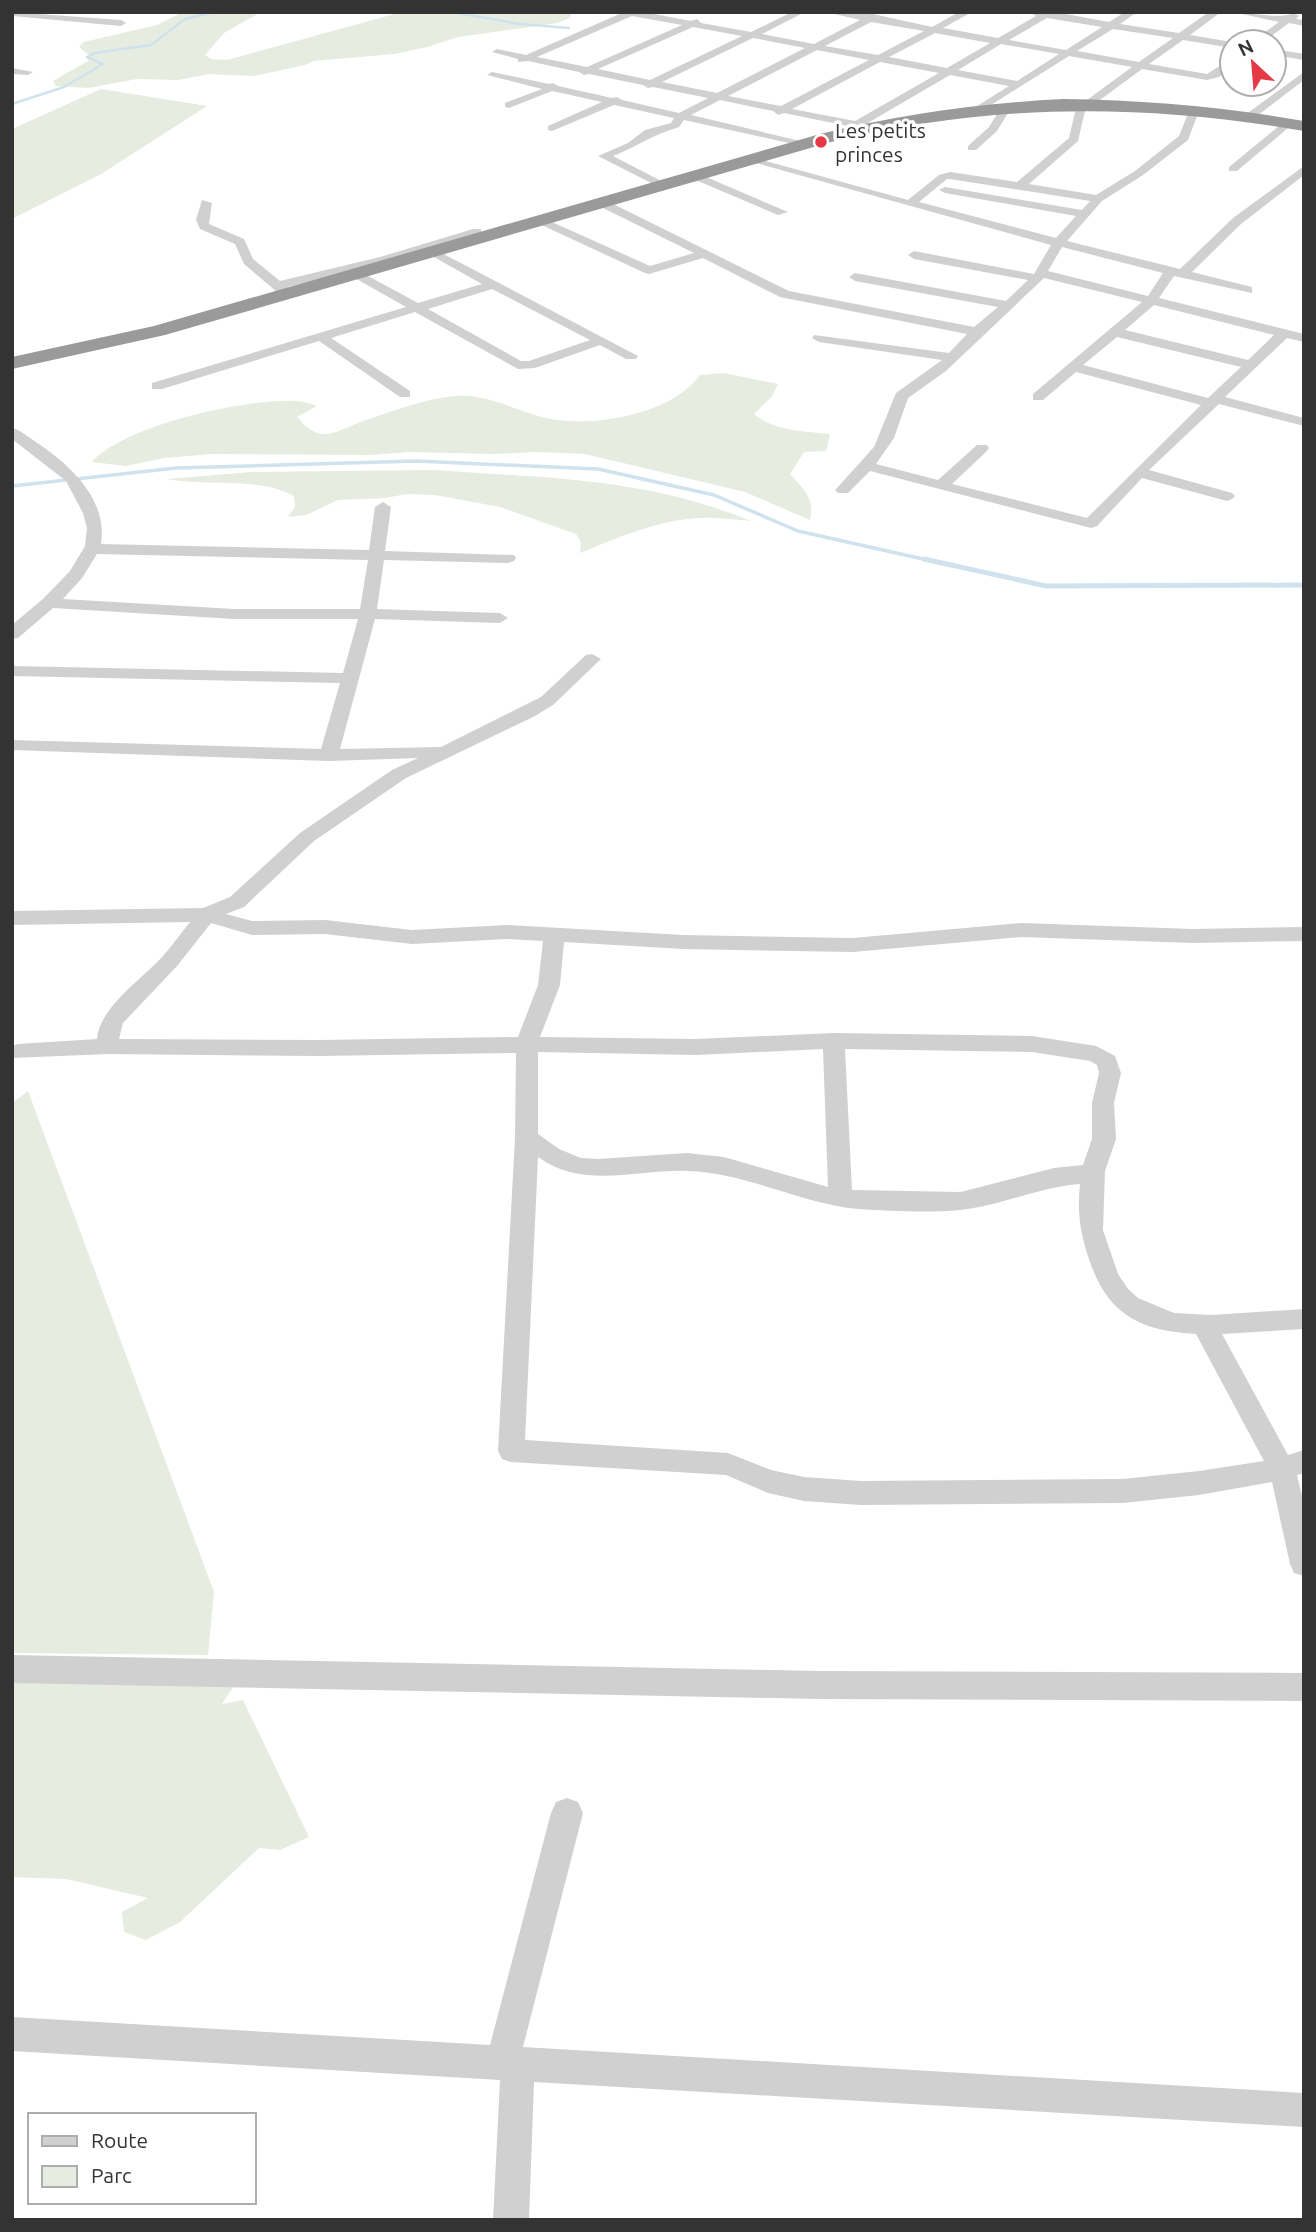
<svg xmlns="http://www.w3.org/2000/svg" width="1316" height="2232" font-family="Ubuntu,sans-serif">
  <style>
    .green { fill: #e6ecdf }
    .lines { fill: none; stroke-linecap: round; stroke-linejoin: round }
    .stream-far2 { stroke: #cfe2ee; stroke-width: 2.5 }
    .stream-far1 { stroke: #cfe2ee; stroke-width: 3.5 }
    .stream { stroke: #cfe2ee; stroke-width: 5 }
    .minor { fill: #d0d0d0; fill-rule: evenodd }
    .highway { fill: #9a9a9a; fill-rule: evenodd }
    .poi-dot { fill: #e63946; stroke: #fff; stroke-width: 2.5 }
    .labels { text-anchor: middle; dominant-baseline: central; stroke-width: 7; stroke-linejoin: round; paint-order: stroke }
    .far-poi-label { font-size: 21px; fill: #333; stroke: #fff; text-anchor: start }
  </style>
  <rect width="100%" height="100%" fill="#fff"/>
  <g class="green">
    <polygon points="183,12 261,12 224,33 205,55 211,59 227,60 402,12 572,12 570,18 557,23 458,37 427,47 394,54 313,61 305,65 254,76 209,74 178,80 137,79 88,88 56,86 53,81 88,61 90,56 79,47 84,42 157,25"/>
    <polygon points="101,89 207,106 101,174 12,219 12,129"/>
    <path d="M724,373L778,384L772,396L754,414C774,431 804,431 830,434L826,451L804,452L790,474C804,490 815,498 810,520L745,492L585,454L535,452L497,454L409,452L370,455L212,454L164,458L126,466L92,462C124,425 248,398 296,401C303,401 311,404 317,406L297,417C305,426 315,436 328,434C340,432 352,425 363,421C394,411 423,399 455,396C492,393 523,416 558,420C602,426 674,412 700,375Z"/>
    <path d="M432,470C545,478 643,477 751,521C734,520 717,517 701,518C661,519 617,538 580,553L581,542L576,534L500,507L435,495L407,494L385,498L338,500L306,515L288,517L295,507L294,496C258,476 208,487 167,479L251,472Z"/>
    <polygon points="28,1091 214,1592 208,1655 12,1653 12,1103"/>
    <polygon points="12,1667 244,1670 222,1704 243,1700 309,1837 280,1850 259,1848 180,1922 146,1940 124,1932 122,1912 148,1898 66,1879 12,1877"/>
  </g>
  <g class="lines">
    <g class="stream-far2">
      <polyline points="451,12 520,24 569,28"/>
      <polyline points="12,104 64,87 103,64 87,57 95,53 151,45 185,19 213,12"/>
    </g>
    <polyline class="stream-far1" points="12,486 176,468 416,461 598,469 714,495 798,531 932,561"/>
    <polyline class="stream" points="924,559 1046,586 1304,585"/>
    <g class="minor">
      <polygon points="12,12 121,20 126,23 121,26 12,16"/>
      <path d="M624,12H643L691,21L697,19L701,23L751,32L792,12H805L762,34L814,44L860,20L826,12L873,14L932,27L959,12H972L943,28L998,38L1036,16L1031,12H1055L1109,22L1125,12H1137L1120,24L1179,33L1209,12H1221L1190,35L1232,42V48L1183,40L1149,64L1207,74L1232,58V66L1219,77L1207,80L1142,69L1085,111L1078,141L1029,184L1096,195L1135,171L1179,136L1189,111L1198,109L1199,111L1188,140L1143,175L1102,201L1067,241L1180,269L1233,218L1304,166V175L1241,224L1192,272L1252,287V293L1174,276L1159,298L1304,334V342L1287,338L1225,397L1304,418V426L1219,404L1149,470L1232,493L1235,496L1232,499L1227,501L1142,478L1097,526L1091,528L870,471L848,493H838L835,490L838,487L874,447L896,393L942,360L819,342L812,338L814,335L949,353L967,334L780,297L703,258L649,274L645,273L533,221L543,218L650,266L694,253L599,206L597,203L603,199L789,291L974,327L998,307L855,281L849,277L855,273L1006,301L1028,280L914,259L908,255L914,251L1034,274L1051,245L745,160L751,157L908,200L939,175L950,172L1017,182L1069,138L1076,108L1132,67L1069,56L978,113L973,110L974,108L1009,86L950,75L866,124L872,127L867,130L784,113L778,115L773,111L720,100L691,115L813,144L807,147L684,120L679,127C652,135 638,146 613,156L667,184L669,186L663,189L598,156L628,143L645,130L671,123L674,118L614,105L552,131L548,130V126L602,102L552,91L509,108L505,107V103L542,89L487,75L492,72L549,84L553,83L558,86L612,98L617,97L622,100L679,113L708,98L653,87L648,88L643,85L589,74L584,75L579,72L528,61L518,62V59L492,52L497,49L526,55ZM632,16L682,25L587,67L537,57ZM1047,18L1102,27L1066,50L1009,40ZM871,22L924,31L878,55L825,46ZM693,27L742,36L650,80L598,69ZM1113,29L1173,38L1139,62L1077,51ZM935,33L990,43L947,68L889,57ZM753,38L805,48L717,93L662,82ZM1001,44L1059,54L1017,81L958,70ZM817,50L869,60L781,106L728,96ZM880,62L939,73L855,121L792,109ZM947,179H950L1090,201L1082,210L945,187L939,190L945,193L1076,216L1056,238L919,202ZM1062,247L1163,273L1148,296L1048,271ZM1044,278L1142,302L1033,394V400H1043L1076,372L1201,405L1087,518L952,484L987,451L989,448L987,445H977L938,480L876,464L894,438L908,398L946,371ZM1154,305L1274,335L1248,360L1125,330ZM1117,337L1241,367L1208,398L1083,365Z"/>
      <path d="M1233,12C1252,12 1278,20 1294,13L1299,16L1296,19L1304,20V26L1289,23L1263,42H1251L1279,22Z"/>
      <polygon points="1274,49 1304,54 1304,60 1274,55"/>
      <polygon points="12,68 33,72 28,75 12,74"/>
      <polygon points="1304,72 1304,80 1253,119 1245,119 1245,115"/>
      <polygon points="1002,106 1011,108 997,131 976,150 968,150 968,146 989,127"/>
      <polygon points="1285,121 1294,123 1237,171 1229,171 1229,167"/>
      <polygon points="691,174 699,174 788,212 778,215 691,178"/>
      <path d="M202,200L212,203L209,224L244,239L253,259L280,281L380,257L473,229H481V235L434,249L638,356L636,359H626L600,345L535,368L518,369L415,312L331,338L410,391V397H400L319,341L162,389H152V383L406,307L353,277L352,271L288,287L294,294L293,297H283L244,264L235,244L200,229L196,220ZM425,252L482,284L418,303L357,270ZM492,289L590,340L529,361H521L428,309Z"/>
      <path d="M12,428C21,430 28,437 36,442C70,465 108,499 101,544L369,550L375,507L383,502L391,507L385,551L514,555L516,558L514,561L508,563L384,560L377,609L500,613L508,618L500,623L375,619L340,749L441,747L541,697L586,655L592,654L601,659L553,705L535,716L406,778L314,841L244,907L226,914L252,921L325,920L412,930L507,925L683,935L853,938L1021,923L1193,929L1304,927V941L1193,943L1021,937L853,952L683,949L564,942L560,985L540,1037L696,1039L834,1033L1032,1036L1096,1046L1115,1056L1121,1073L1114,1103L1116,1139L1105,1171L1103,1230L1118,1274L1128,1289L1138,1298L1174,1313L1211,1315L1304,1309V1329L1222,1334L1288,1455L1304,1450V1473L1297,1475L1304,1504V1576L1294,1573L1290,1564L1272,1482L1199,1495L1123,1503L861,1505L804,1501L768,1493L726,1475L511,1462L502,1459L498,1451L515,1138L516,1053L319,1056L108,1054L12,1058V1046L18,1044L97,1039C99,1008 142,979 162,957C172,946 181,933 190,922L12,925V911L203,908L230,897L300,833L392,770L418,758L329,761L12,750V740L321,749L340,683L12,676V666L343,673L358,619H234L53,608L18,638L12,639V625L44,598L70,571L85,546L87,528L83,513L66,481L12,439ZM97,554L368,560L360,609H234L63,599L82,578ZM211,923L252,935L325,934L412,944L507,939L543,941L538,985L518,1037L319,1040L119,1039L123,1023L177,966ZM823,1049L828,1187L724,1157L687,1153L598,1159L581,1158L559,1149L538,1134V1052L696,1055ZM845,1049L1032,1052L1090,1061L1097,1065L1099,1073L1092,1103V1139L1083,1165L1054,1168L961,1192L852,1190ZM538,1157C583,1190 638,1169 688,1171C748,1173 801,1204 859,1209C888,1211 932,1213 960,1210C1001,1206 1038,1187 1080,1184C1077,1211 1080,1233 1089,1259C1107,1314 1139,1331 1196,1334L1264,1461L1199,1471L1123,1479L861,1481L804,1477L771,1470L728,1453L525,1440Z"/>
      <polygon points="12,1655 819,1671 1304,1673 1304,1701 819,1699 12,1683"/>
      <polygon points="567,1798 578,1802 583,1813 523,2047 1304,2093 1304,2127 534,2082 529,2220 493,2220 500,2080 12,2051 12,2017 490,2045 551,1813 556,1802"/>
    </g>
    <path class="highway" d="M1064,99C1145,100 1224,107 1304,121V131C1141,103 992,103 831,142L165,335L12,369V357L154,326L820,134C901,114 981,103 1064,99Z"/>
  </g>
  <circle class="poi-dot" cx="821" cy="142" r="7"/>
  <g class="labels">
    <g class="far-poi-label">
      <text x="835" y="130">Les petits<tspan x="835" dy="24">princes</tspan></text>
    </g>
  </g>
  <rect width="1316" height="2232" fill="none" stroke="#333333" stroke-width="28"/>
  <rect x="28" y="2113" width="228" height="91" fill="#ffffff" stroke="#adadad" stroke-width="2"/>
  <rect x="42" y="2136" width="35" height="10" fill="#d0d0d0" stroke="#adadad" stroke-width="2"/>
  <text x="91" y="2148" font-size="21" fill="#333333">Route</text>
  <rect x="42" y="2166" width="35" height="21" fill="#e6ecdf" stroke="#adadad" stroke-width="2"/>
  <text x="91" y="2183" font-size="21" fill="#333333">Parc</text>
  <g transform="translate(1253 63) rotate(334)"><circle r="33" fill="#ffffff" stroke="#adadad" stroke-width="2"/>
  <path d="M0-5L12 26L0 18L-12 26Z" fill="#e63946"/>
  <text y="-10" font-size="19" font-weight="bold" text-anchor="middle" fill="#333333">N</text>
  </g>
</svg>
